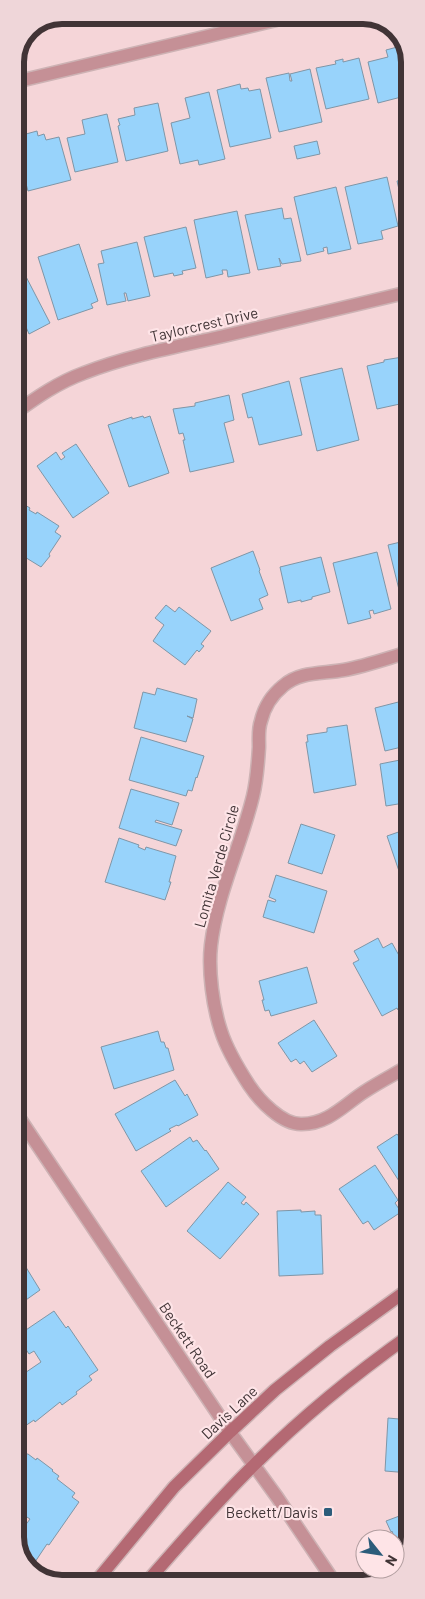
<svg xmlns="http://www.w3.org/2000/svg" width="425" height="1599" font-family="Barlow,sans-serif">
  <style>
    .building { fill: #98d3fb; stroke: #7f96a7 }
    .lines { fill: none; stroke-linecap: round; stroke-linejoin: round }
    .minor-casing { stroke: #cdb2b4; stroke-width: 15 }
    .tertiary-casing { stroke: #cdb2b4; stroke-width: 15 }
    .secondary-casing { stroke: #cdb2b4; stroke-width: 15 }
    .minor { stroke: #c59096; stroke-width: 12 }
    .tertiary { stroke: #c59096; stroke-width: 12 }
    .secondary { stroke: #b46973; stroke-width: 12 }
    .poi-dot { fill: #2c5c7a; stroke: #fee4e7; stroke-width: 2 }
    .labels { text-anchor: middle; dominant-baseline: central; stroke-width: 4.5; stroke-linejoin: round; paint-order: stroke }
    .street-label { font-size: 15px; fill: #413436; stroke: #fee4e7 }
    .poi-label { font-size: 15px; fill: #413436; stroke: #fee4e7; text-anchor: end }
    .rim { fill: none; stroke: #413436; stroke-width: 6 }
  </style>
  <rect width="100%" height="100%" fill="#f5d5d8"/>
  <g class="building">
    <polygon points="405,45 409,53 409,95 378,103 368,62 388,57 386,50"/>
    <polygon points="359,58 369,99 326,109 316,68 336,64 335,61 343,59 343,62"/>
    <polygon points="310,69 322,122 279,132 266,78 289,73 290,81 292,81 290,74"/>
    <polygon points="240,84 241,89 248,88 249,91 260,89 271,138 230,147 217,90"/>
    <polygon points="209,92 225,159 199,165 198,160 180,164 171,123 190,118 185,98"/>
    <polygon points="158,103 168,151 126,161 118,126 120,125 118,119 135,115 134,108"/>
    <polygon points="107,114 118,162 75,172 67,138 85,134 82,120"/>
    <polygon points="37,131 38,136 44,134 46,140 59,137 71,180 28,191 15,143 15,137"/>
    <polygon points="317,141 320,154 297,159 294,146"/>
    <polygon points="15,171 22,200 15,201"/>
    <polygon points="387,177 398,226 381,231 383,239 358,244 345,187"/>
    <polygon points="409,178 409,232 397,181"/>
    <polygon points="336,187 351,249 328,254 327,247 323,248 324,251 307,255 294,197"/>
    <polygon points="282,208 284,219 291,218 301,261 282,264 279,258 281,266 258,270 245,215"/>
    <polygon points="237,211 250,273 228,277 227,270 222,270 223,274 206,278 194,220"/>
    <polygon points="186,227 196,268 182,271 183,274 174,276 173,273 154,277 144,237"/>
    <polygon points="137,242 150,296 128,301 126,293 124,293 126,301 107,305 98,264 104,263 101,251"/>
    <polygon points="79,244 98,301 91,304 93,308 58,320 38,257"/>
    <polygon points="21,267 50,323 29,334 26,327 22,329 24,332 15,337 15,270"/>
    <polygon points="409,356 409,402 377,409 367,366 384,362 384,360"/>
    <polygon points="342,368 359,440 317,451 300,378"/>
    <polygon points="289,381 302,435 259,445 252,417 248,418 242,394"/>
    <polygon points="229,395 234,420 224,423 234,462 190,472 183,440 185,440 183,433 179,434 173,409 195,406 195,403"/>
    <polygon points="143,416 144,418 150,416 169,473 129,487 108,425 132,417 132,419"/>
    <polygon points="76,444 109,493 73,518 37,466 56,452 61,460 65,457 62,453"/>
    <polygon points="15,499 30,508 29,510 36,514 37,512 59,526 55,532 61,536 49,554 50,556 41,567 15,551"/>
    <polygon points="409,540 409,605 403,606 388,545"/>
    <polygon points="253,551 260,570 259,571 268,595 259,599 263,609 231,621 211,568"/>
    <polygon points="377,552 391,609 374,614 373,610 369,611 371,618 348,624 333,563"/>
    <polygon points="321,557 330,592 312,597 312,599 301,602 301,600 288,603 280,567"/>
    <polygon points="15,575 23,580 15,594"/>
    <polygon points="166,605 175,612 179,607 211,631 201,644 204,646 199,652 197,650 185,665 153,641 164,625 155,618"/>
    <polygon points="157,688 197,699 193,718 187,716 193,719 186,742 134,728 143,692 155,695"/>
    <polygon points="410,699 410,745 385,751 375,708"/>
    <polygon points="347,725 356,785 314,793 306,742 308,742 307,735 327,732 327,728"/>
    <polygon points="141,737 204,756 197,778 196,777 192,791 188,790 186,796 129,780"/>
    <polygon points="410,758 410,802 386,806 380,764"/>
    <polygon points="131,789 179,803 172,825 156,820 155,822 182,830 176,846 119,828"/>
    <polygon points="301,824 335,835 322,874 288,863"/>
    <polygon points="410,828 410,874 401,877 387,836"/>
    <polygon points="119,838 139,845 138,847 145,850 146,847 176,856 169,882 171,882 165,900 105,882"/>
    <polygon points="276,875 327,891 314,933 263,917 268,900 275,902 276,900 269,897"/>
    <polygon points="410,933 410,956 400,938"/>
    <polygon points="378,938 383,948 392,943 410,975 410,1004 398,1010 397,1008 382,1016 353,963 359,960 354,951"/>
    <polygon points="307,967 317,1003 271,1016 269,1010 265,1011 262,1000 264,1000 259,981"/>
    <polygon points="314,1020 337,1056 312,1072 304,1061 300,1064 296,1059 291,1062 278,1043"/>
    <polygon points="158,1031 161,1042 164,1042 166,1048 168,1048 174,1070 114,1089 101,1047"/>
    <polygon points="175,1080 185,1096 187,1094 198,1115 178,1126 177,1125 169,1129 171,1131 136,1151 115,1114"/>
    <polygon points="397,1134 406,1146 407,1145 404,1140 410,1136 410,1198 377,1147"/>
    <polygon points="190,1137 193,1142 197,1140 205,1151 206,1150 219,1169 166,1207 141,1171"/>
    <polygon points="375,1165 398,1200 395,1203 401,1212 374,1230 368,1221 363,1224 339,1189"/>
    <polygon points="228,1182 246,1197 241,1203 244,1205 246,1202 259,1214 220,1259 187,1231"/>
    <polygon points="301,1210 301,1212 315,1211 315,1215 321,1215 323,1274 279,1276 277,1211"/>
    <polygon points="16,1251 40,1290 16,1307"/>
    <polygon points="54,1311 66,1328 68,1326 98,1370 89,1376 92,1380 76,1392 77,1394 62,1405 60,1402 35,1422 34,1420 22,1428 19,1424 16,1426 16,1379 41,1362 34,1351 29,1354 17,1336"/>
    <polygon points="388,1418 410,1420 410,1473 385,1471"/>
    <polygon points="16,1449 24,1454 28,1454 36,1460 37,1458 53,1470 52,1471 59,1476 57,1479 75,1493 72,1497 79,1502 49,1545 47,1544 35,1562 18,1549 16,1546 16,1521 24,1527 30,1519 16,1510"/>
    <polygon points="410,1512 410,1538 402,1558 392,1531 391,1532 386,1521"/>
  </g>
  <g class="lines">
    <defs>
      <g id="minor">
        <polyline points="15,82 297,15"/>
        <path d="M15,413C37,397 59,382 84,373C130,355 180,346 228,335C288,321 349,306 409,292"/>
        <path d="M409,652C388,658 366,666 344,670C323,674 300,671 283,686C272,695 264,708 261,721C258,729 259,739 259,747C258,763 257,780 253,796C241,846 217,894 211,945C208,971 213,1007 221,1031C227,1050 238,1068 249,1085C259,1100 282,1125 302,1124C328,1124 344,1105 364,1092C379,1082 395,1074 410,1065"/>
      </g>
      <polyline id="tertiary" points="16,1113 230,1432 277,1497 335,1583"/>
      <g id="secondary">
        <path d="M146,1583C181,1543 216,1502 254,1465C302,1417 355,1374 410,1335"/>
        <polyline points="94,1584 174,1487 230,1432 275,1390 330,1346 410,1288"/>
      </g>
    </defs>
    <use href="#minor" class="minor-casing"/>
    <use href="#tertiary" class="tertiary-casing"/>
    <use href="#secondary" class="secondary-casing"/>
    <use href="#minor" class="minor"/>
    <use href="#tertiary" class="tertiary"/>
    <use href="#secondary" class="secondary"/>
  </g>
  <rect class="poi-dot" x="323" y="1507" width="10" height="10" rx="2.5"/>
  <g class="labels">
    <g class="street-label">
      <text transform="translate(204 324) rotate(-13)">Taylorcrest Drive</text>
      <text transform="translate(216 866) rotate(-74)">Lomita Verde Circle</text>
      <text transform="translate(188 1340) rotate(56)">Beckett Road</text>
      <text transform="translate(229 1412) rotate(-43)">Davis Lane</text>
    </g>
    <g class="poi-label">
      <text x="318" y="1512">Beckett/Davis</text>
    </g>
  </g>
  <path d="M0 0H425V1599H0ZM62 24H363A38 38 0 0 1 401 62V1537A38 38 0 0 1 363 1575H62A38 38 0 0 1 24 1537V62A38 38 0 0 1 62 24Z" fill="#efd6d9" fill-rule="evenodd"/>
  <path class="rim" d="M62 24H363A38 38 0 0 1 401 62V1537A38 38 0 0 1 363 1575H62A38 38 0 0 1 24 1537V62A38 38 0 0 1 62 24Z"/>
  <g transform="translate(380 1554) rotate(120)"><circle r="24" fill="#fee4e7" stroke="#b29ea0"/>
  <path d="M0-4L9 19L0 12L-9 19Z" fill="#2c5c7a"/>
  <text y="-8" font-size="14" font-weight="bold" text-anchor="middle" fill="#413436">N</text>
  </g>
</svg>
